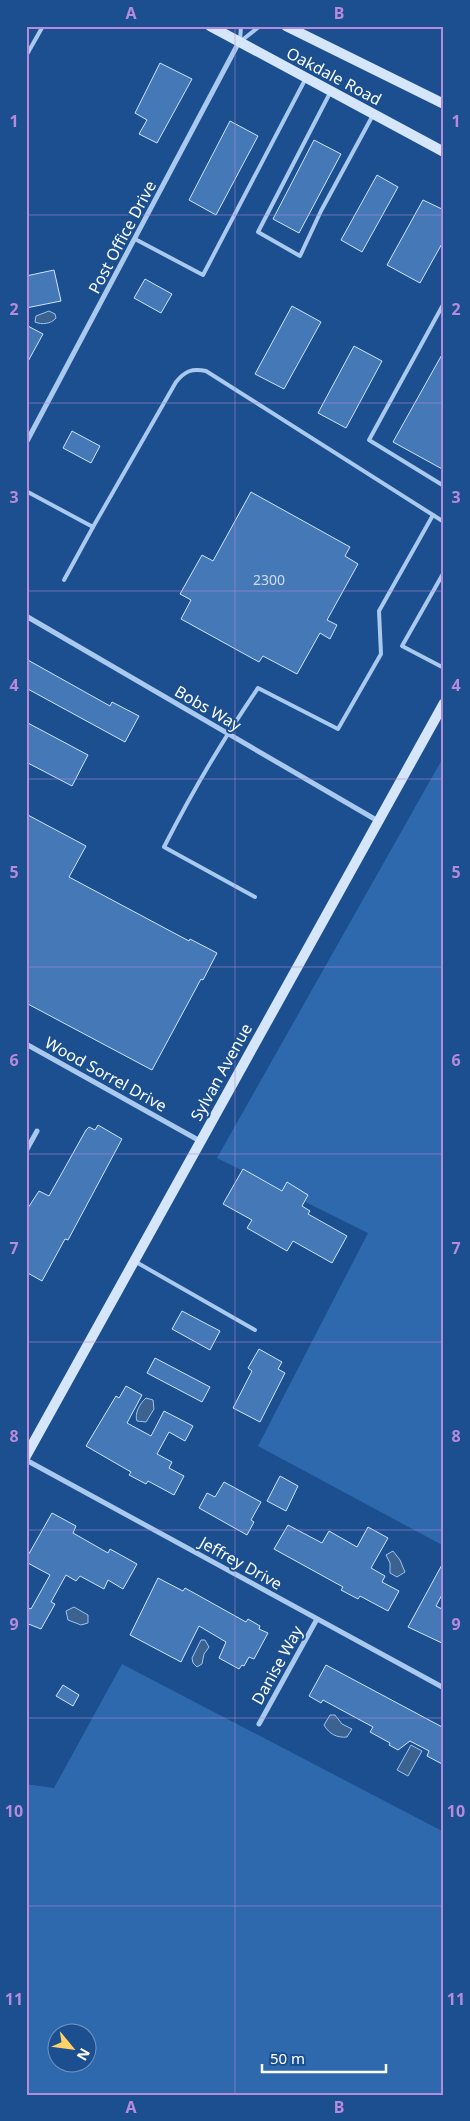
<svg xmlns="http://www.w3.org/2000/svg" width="470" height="2121" font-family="'Noto Sans',sans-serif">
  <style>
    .green { fill: #2e69ad; fill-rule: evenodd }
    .water { fill: #3c6290; stroke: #9cc4f0 }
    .building { fill: #4478b7; stroke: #cfe3fa }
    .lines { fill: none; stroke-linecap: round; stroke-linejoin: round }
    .lane { stroke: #a9c9ee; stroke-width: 4 }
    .street { stroke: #a9c9ee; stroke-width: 5 }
    .secondary { stroke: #d6e6fa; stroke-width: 10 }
    .grid { fill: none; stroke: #b68bdc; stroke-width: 1; stroke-opacity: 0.55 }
    .labels { text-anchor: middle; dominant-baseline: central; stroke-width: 4; stroke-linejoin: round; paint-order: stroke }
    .number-label { font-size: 14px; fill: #d0dded }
    .street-label { font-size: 16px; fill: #fff; stroke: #1b4f8f }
    .neatline { fill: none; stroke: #b68bdc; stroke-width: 2 }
    .grid-label { font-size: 16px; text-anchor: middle; font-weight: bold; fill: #b68bdc }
  </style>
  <rect width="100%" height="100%" fill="#1b4f8f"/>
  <g class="green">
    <polygon points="444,756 444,1546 258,1446 368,1233 217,1158"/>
    <path d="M122,1664L444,1832V2095H26V1784L54,1788ZM58,2034H88V2064H58Z"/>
  </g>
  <g class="water">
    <path d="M49,311L55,314L56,318C51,324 42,325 35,322L36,316Z"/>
    <path d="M146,1398L153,1400L154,1409L146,1422L137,1421C134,1414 140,1403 146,1398Z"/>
    <polygon points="393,1551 400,1560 405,1572 397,1577 390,1573 390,1563 386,1555"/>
    <polygon points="74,1607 88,1615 88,1623 81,1625 68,1620 66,1611"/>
    <polygon points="201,1640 205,1640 209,1647 204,1654 202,1664 197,1667 193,1663 192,1658"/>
    <path d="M330,1715H335L342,1724L352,1729L347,1737C337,1738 329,1734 324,1725Z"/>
    <polygon points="411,1745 422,1751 408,1776 397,1770"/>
  </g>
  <g class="building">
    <polygon points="160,63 192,79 157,143 139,134 147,120 135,113"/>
    <polygon points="230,121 258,136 216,215 189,200"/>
    <polygon points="314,140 341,154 299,233 273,219"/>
    <polygon points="377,175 398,187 362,252 341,240"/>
    <polygon points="423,200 444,210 444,240 420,283 387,265"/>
    <polygon points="54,270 61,301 26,308 26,276"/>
    <polygon points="145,279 172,294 161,313 134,298"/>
    <polygon points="292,306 321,322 284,389 255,374"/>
    <polygon points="26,325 43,334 26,365"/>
    <polygon points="354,346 382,361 346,428 318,413"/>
    <polygon points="444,351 444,470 393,442"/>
    <polygon points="72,431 100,446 91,463 63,448"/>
    <polygon points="251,492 350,547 345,556 358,564 327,620 337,625 330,639 320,633 297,674 263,656 259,662 181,619 191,600 180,594 202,555 213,561"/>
    <polygon points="26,659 110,706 112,702 139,716 125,742 26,688"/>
    <polygon points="26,722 88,755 72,786 26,762"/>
    <polygon points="26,814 86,846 69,877 189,941 190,939 217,953 203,980 201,979 152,1070 26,1003"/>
    <polygon points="98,1125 122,1139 68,1240 65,1239 42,1281 26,1272 26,1211 39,1191 49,1196 86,1130 89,1127 95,1130"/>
    <polygon points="243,1169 282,1191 287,1182 308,1195 302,1206 310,1211 308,1214 347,1236 332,1263 293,1241 287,1251 247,1228 252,1220 223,1204"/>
    <polygon points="182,1311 220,1331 210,1350 172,1329"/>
    <polygon points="259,1349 282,1362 278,1369 285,1373 260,1422 233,1408 252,1371 248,1368"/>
    <polygon points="155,1358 210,1387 202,1402 147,1373"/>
    <polygon points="126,1386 142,1395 127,1423 151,1436 164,1411 193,1426 185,1441 169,1432 157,1454 172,1462 169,1468 184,1476 174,1495 148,1481 146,1484 129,1475 131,1472 86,1446 116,1396 119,1398"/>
    <polygon points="280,1476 298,1486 286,1511 267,1501"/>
    <polygon points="224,1482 261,1502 251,1520 254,1522 247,1535 199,1508 207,1493 215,1497"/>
    <polygon points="52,1513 76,1526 73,1533 108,1553 110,1549 137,1564 123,1589 108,1580 104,1589 80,1576 76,1581 66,1575 51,1602 55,1604 41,1629 26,1623 26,1607 31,1609 50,1575 26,1562 26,1559"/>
    <polygon points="288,1525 322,1543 329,1531 357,1547 368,1527 388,1538 371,1568 385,1576 382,1582 399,1591 388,1611 360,1596 358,1599 341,1590 343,1587 274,1549"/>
    <polygon points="444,1561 444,1591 436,1606 444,1610 444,1644 408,1627"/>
    <polygon points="158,1578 183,1591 185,1588 246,1622 248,1619 260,1626 259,1629 268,1633 254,1659 249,1657 244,1666 242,1665 239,1669 219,1658 226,1642 199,1626 181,1662 130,1635"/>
    <polygon points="326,1665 444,1728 444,1765 427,1756 429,1751 410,1741 398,1750 389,1745 390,1743 370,1732 373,1727 323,1700 321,1703 309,1696"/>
    <polygon points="63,1685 79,1695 73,1706 56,1696"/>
  </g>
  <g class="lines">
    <g class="lane">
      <polyline points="240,41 241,26"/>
      <polyline points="241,41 260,26"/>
      <polyline points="26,56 43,26"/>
      <polyline points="331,91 258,232 300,256 321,211 373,115"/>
      <polyline points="135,239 203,275 306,78"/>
      <polyline points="444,303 369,440 444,486"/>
      <path d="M26,491L93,527L176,382C185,371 192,368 206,371L433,515"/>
      <polyline points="444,572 402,646 444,668"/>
      <polyline points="64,580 93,527"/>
      <path d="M255,897L164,847C192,792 223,739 258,688L338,729L381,654L379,611L433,515L444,522"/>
      <polyline points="136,1262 255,1330"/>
    </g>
    <g class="street">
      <polyline points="26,443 239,42"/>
      <polyline points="26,616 378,821"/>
      <polyline points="26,1044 200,1141"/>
      <polyline points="26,1151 37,1131"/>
      <polyline points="26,1460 444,1688"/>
      <polyline points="259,1724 317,1619"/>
    </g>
    <g class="secondary">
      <polyline points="210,26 444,152"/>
      <polyline points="286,26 444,104"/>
      <polyline points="26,1456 444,703"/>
    </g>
  </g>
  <path class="grid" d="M235,26V2095M26,215H444M26,403H444M26,591H444M26,779H444M26,967H444M26,1154H444M26,1342H444M26,1530H444M26,1718H444M26,1906H444"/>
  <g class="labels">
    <g class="number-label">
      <text x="269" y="579">2300</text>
    </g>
    <g class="street-label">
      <text transform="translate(334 76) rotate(28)">Oakdale Road</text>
      <text transform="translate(122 237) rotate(-62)">Post Office Drive</text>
      <text transform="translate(208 708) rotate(30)">Bobs Way</text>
      <text transform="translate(221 1072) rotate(-61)">Sylvan Avenue</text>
      <text transform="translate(106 1074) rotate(29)">Wood Sorrel Drive</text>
      <text transform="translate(241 1563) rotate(29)">Jeffrey Drive</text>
      <text transform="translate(277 1665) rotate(-61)">Danise Way</text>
    </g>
  </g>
  <rect width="470" height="2121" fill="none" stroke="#1b4f8f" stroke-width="55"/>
  <g transform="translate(72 2048) rotate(119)"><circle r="24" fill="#1b4f8f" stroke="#7695bc"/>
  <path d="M0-4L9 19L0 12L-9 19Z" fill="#ffd166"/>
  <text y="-8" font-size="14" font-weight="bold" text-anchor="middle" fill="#ffffff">N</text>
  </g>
  <path d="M262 2064v8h124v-8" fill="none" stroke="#ffffff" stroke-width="2.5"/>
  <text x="270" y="2064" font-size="15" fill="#ffffff" stroke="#1b4f8f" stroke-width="4" paint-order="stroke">50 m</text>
  <rect x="28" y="28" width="414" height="2066" class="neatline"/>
  <g class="grid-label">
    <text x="131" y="19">A</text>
    <text x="339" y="19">B</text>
    <text x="14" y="127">1</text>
    <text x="456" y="127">1</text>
    <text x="14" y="315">2</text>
    <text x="456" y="315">2</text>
    <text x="14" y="503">3</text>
    <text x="456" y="503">3</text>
    <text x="14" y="691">4</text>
    <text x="456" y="691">4</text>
    <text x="14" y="878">5</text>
    <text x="456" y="878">5</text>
    <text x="14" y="1066">6</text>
    <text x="456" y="1066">6</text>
    <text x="14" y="1254">7</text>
    <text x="456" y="1254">7</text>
    <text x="14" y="1442">8</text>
    <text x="456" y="1442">8</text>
    <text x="14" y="1630">9</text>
    <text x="456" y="1630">9</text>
    <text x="14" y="1817">10</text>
    <text x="456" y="1817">10</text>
    <text x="14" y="2005">11</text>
    <text x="456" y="2005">11</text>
    <text x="131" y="2113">A</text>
    <text x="339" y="2113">B</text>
  </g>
</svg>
